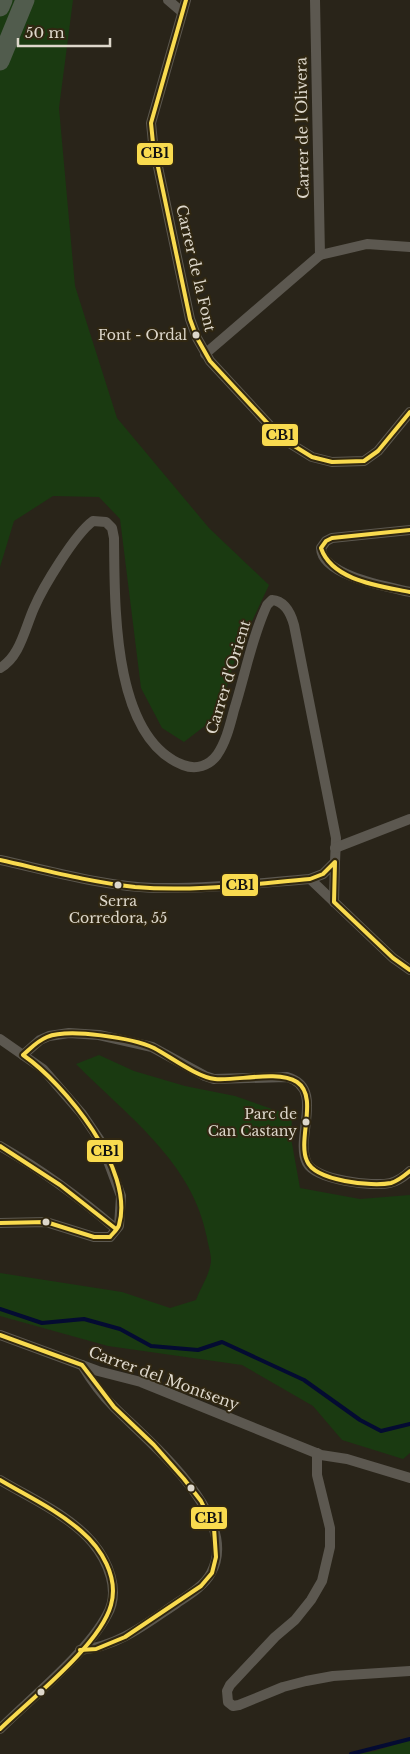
<svg xmlns="http://www.w3.org/2000/svg" width="410" height="1754" font-family="'Libre Baskerville',serif">
  <style>
    .green { fill: #1a3a11 }
    .lines { fill: none; stroke-linecap: round; stroke-linejoin: round }
    .stream { stroke: #040b32; stroke-width: 4 }
    .minor { stroke: #5c5850; stroke-width: 10 }
    .motorway { stroke: #515c4d; stroke-width: 19 }
    .bus-1-casing { stroke: #302712; stroke-width: 8 }
    .bus-1 { stroke: #f9db4f; stroke-width: 4 }
    .bus-dot { fill: #ddd7cb; stroke: #302712; stroke-width: 2 }
    .labels { text-anchor: middle; dominant-baseline: central; stroke-width: 4; stroke-linejoin: round; paint-order: stroke }
    .bus-label { font-size: 14px; fill: #ddd7cb; stroke: #302712; text-anchor: end }
    .street-label { font-size: 15px; fill: #ddd7cb; stroke: #302712 }
    .line-badge { stroke: #302712; stroke-width: 2 }
    .pale-badge-label { font-size: 14px; text-anchor: middle; font-weight: bold; fill: #111 }
  </style>
  <rect width="100%" height="100%" fill="#292419"/>
  <g class="green">
    <polygon points="0,0 73,0 59,108 75,286 117,418 209,528 269,585 237,653 223,698 206,725 184,742 162,728 141,688 120,519 99,497 53,496 14,521 0,567"/>
    <path d="M99,1055L134,1071L185,1086L235,1096L292,1116L291,1138L300,1188L360,1199L410,1195V1453L403,1459L342,1440L313,1406L242,1365L108,1346L0,1316V1273L122,1292L170,1308L196,1300C200,1289 211,1272 211,1260C211,1253 208,1245 207,1238C193,1162 127,1116 76,1064Z"/>
    <polygon points="410,1740 410,1754 356,1754 375,1751"/>
  </g>
  <g class="lines">
    <g class="stream">
      <polyline points="0,1309 42,1323 84,1319 120,1329 151,1346 198,1350 222,1342 304,1380 360,1420 381,1431 410,1424"/>
      <polyline points="351,1754 410,1739"/>
    </g>
    <g class="minor">
      <polyline points="168,0 182,12"/>
      <polyline points="186,0 151,123 153,143 190,319 197,338 210,361 272,428 291,444 312,457 332,462 364,461 378,451 410,412"/>
      <polyline points="315,0 320,255"/>
      <polyline points="205,354 320,255 367,244 410,247"/>
      <path d="M410,530L332,538L326,541L321,548C322,576 389,587 410,592"/>
      <path d="M0,668C20,657 25,628 34,608C43,587 75,534 93,521L106,522L112,528L114,538C115,601 111,737 183,765C196,770 209,766 217,755C226,742 230,725 234,710C245,675 252,637 267,605L272,600C285,601 291,614 294,625L336,838L335,862"/>
      <polyline points="335,848 410,819"/>
      <path d="M0,860C50,871 102,886 154,888C206,889 258,883 310,879L323,874L335,862L334,902"/>
      <polyline points="310,879 393,958 410,970"/>
      <polyline points="0,1039 43,1069 82,1114 101,1142 121,1196 119,1226 110,1237 94,1237 46,1222 0,1223"/>
      <path d="M23,1055L40,1040L49,1036L69,1033L99,1035L152,1047L205,1076L214,1079L287,1077C326,1088 294,1137 307,1163C316,1180 373,1187 390,1183C398,1181 404,1177 410,1171"/>
      <path d="M0,1146C42,1170 80,1198 116,1229"/>
      <polyline points="0,1335 98,1371 141,1382 321,1455 347,1459 410,1478"/>
      <polyline points="317,1453 317,1475 330,1528 330,1547 322,1581 311,1600 295,1620 275,1637 230,1685 227,1691 228,1702 233,1706 239,1705 283,1687 306,1681 333,1676 410,1671"/>
      <path d="M0,1480C30,1498 69,1515 92,1542C108,1561 121,1591 107,1615C87,1653 31,1698 0,1729"/>
      <path d="M80,1650C118,1647 147,1623 177,1603C189,1595 204,1586 211,1573C242,1517 148,1441 114,1407C102,1395 91,1380 82,1365"/>
    </g>
    <g class="motorway">
      <polyline points="0,7 3,0"/>
      <polyline points="0,61 25,0"/>
    </g>
    <defs>
      <g id="bus-1">
        <polyline points="186,0 151,123 153,143 190,319 197,338 210,361 272,428 291,444 312,457 332,462 364,461 378,451 410,412"/>
        <path d="M410,530L332,538L326,541L321,548C332,581 381,586 410,592"/>
        <path d="M0,860C45,870 89,882 135,887C193,892 252,884 310,879L323,874L335,862L334,902L393,958L410,970"/>
        <polyline points="0,1146 60,1185 116,1229"/>
        <path d="M0,1223L46,1222L94,1237H110C113,1233 118,1229 119,1225C135,1170 65,1084 23,1055C31,1048 37,1041 47,1037C69,1028 133,1038 154,1048C171,1057 197,1077 215,1079C237,1081 278,1070 297,1082C319,1097 297,1139 307,1161C315,1181 372,1187 391,1183C398,1181 404,1176 410,1171"/>
        <polyline points="0,1335 82,1365 114,1407 154,1445 184,1479 201,1501 214,1528 216,1557 212,1573 201,1586 125,1637 96,1649 80,1650"/>
        <path d="M0,1480C27,1496 57,1510 81,1531C101,1548 119,1577 111,1605C100,1645 31,1699 0,1729"/>
      </g>
    </defs>
    <use href="#bus-1" class="bus-1-casing"/>
    <use href="#bus-1" class="bus-1"/>
  </g>
  <g class="bus-dot">
    <circle cx="196" cy="335" r="4.5"/>
    <circle cx="118" cy="885" r="4.5"/>
    <circle cx="306" cy="1122" r="4.5"/>
    <circle cx="46" cy="1222" r="4.5"/>
    <circle cx="191" cy="1488" r="4.5"/>
    <circle cx="41" cy="1692" r="4.5"/>
  </g>
  <g class="labels">
    <g class="bus-label">
      <text x="187" y="335">Font - Ordal</text>
      <text x="118" y="901" text-anchor="middle">Serra<tspan x="118" dy="17">Corredora, 55</tspan></text>
      <text x="297" y="1114">Parc de<tspan x="297" dy="17">Can Castany</tspan></text>
    </g>
    <g class="street-label">
      <text transform="translate(302 128) rotate(-91)">Carrer de l'Olivera</text>
      <text transform="translate(196 268) rotate(77)">Carrer de la Font</text>
      <text transform="translate(228 677) rotate(-73)">Carrer d'Orient</text>
      <text transform="translate(164 1378) rotate(20)">Carrer del Montseny</text>
    </g>
  </g>
  <g class="line-badge">
    <rect x="136" y="142" width="38" height="24" rx="5" fill="#f9db4f"/>
    <rect x="261" y="423" width="38" height="24" rx="5" fill="#f9db4f"/>
    <rect x="221" y="873" width="38" height="24" rx="5" fill="#f9db4f"/>
    <rect x="86" y="1139" width="38" height="24" rx="5" fill="#f9db4f"/>
    <rect x="190" y="1506" width="38" height="24" rx="5" fill="#f9db4f"/>
  </g>
  <g class="pale-badge-label">
    <text x="155" y="158">CB1</text>
    <text x="280" y="440">CB1</text>
    <text x="240" y="890">CB1</text>
    <text x="105" y="1156">CB1</text>
    <text x="209" y="1523">CB1</text>
  </g>
  <path d="M18 38v8h92v-8" fill="none" stroke="#ddd7cb" stroke-width="2.5"/>
  <text x="25" y="38" font-size="15" fill="#ddd7cb" stroke="#302712" stroke-width="4" paint-order="stroke">50 m</text>
</svg>
